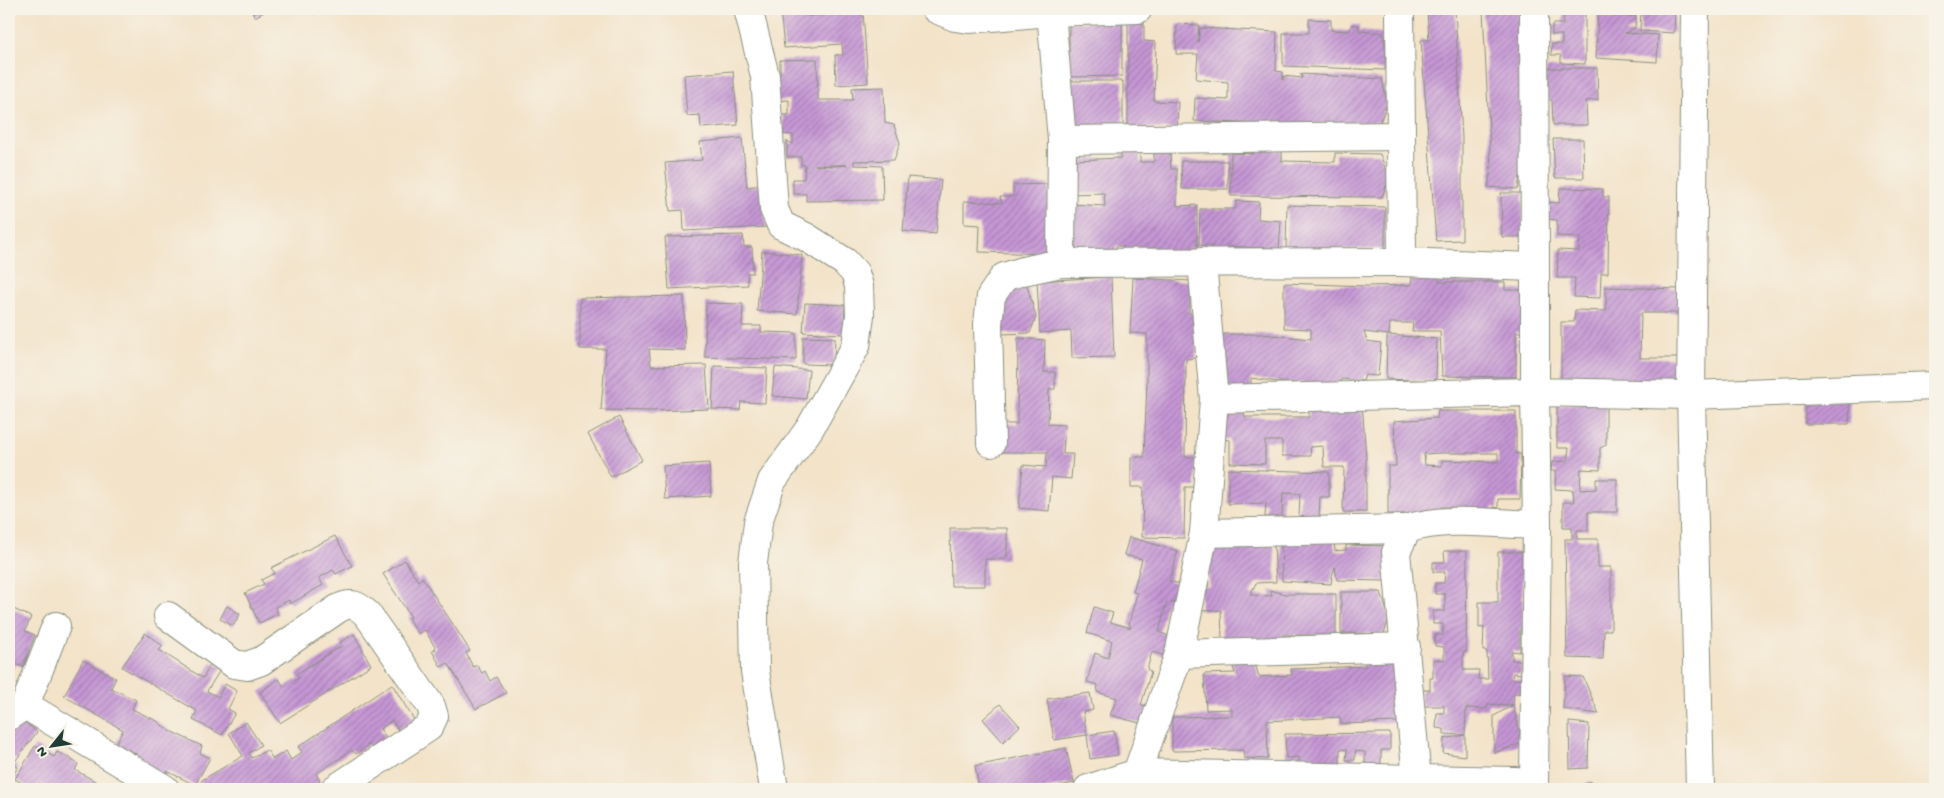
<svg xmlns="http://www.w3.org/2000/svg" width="1944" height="798" font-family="'Gochi Hand',sans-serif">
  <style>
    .building { fill: url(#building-hatch); fill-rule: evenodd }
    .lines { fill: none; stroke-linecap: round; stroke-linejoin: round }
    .minor-casing { stroke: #89907e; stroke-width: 30 }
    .minor { stroke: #fff; stroke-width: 28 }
  </style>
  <defs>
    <pattern id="building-hatch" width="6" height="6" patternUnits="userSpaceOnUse" patternTransform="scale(1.25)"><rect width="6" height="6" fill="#c697d5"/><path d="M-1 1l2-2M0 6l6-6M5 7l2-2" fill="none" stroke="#a07cae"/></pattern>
  </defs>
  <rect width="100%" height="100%" fill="#f7f3e8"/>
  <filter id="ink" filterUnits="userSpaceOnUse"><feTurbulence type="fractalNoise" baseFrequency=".02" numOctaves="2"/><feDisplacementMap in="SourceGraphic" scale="10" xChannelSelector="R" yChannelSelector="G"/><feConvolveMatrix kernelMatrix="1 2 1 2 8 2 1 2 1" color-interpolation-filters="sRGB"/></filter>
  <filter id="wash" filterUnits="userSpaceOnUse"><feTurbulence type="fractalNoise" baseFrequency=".0096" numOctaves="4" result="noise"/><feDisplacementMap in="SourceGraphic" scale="20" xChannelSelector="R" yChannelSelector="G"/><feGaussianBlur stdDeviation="1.12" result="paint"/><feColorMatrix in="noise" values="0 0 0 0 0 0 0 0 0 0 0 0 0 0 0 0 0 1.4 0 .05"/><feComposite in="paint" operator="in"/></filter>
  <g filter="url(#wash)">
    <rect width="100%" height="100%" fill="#f3e3c9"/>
    <g id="blocks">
      <g class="building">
        <polygon points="251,9 269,9 255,17"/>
        <polygon points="311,9 334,9 334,10 313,14"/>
        <polygon points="780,9 807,9 807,16 863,12 868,83 836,85 835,55 843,55 842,44 784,48"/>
        <polygon points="1427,9 1455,9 1462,138 1462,240 1436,241 1421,40 1429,40"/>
        <polygon points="1488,9 1519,9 1522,62 1521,168 1518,189 1488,187 1491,169 1483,10 1488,11"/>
        <polygon points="1598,9 1624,9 1623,16 1636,16 1635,28 1625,33 1658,35 1657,62 1596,58"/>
        <polygon points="1641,9 1675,9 1674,33 1640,31"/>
        <polygon points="1563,13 1585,13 1585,64 1561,63 1561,55 1551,55 1552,44 1562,44 1562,35 1552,35 1552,24 1563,24"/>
        <polygon points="1309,19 1331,20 1331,30 1350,31 1351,25 1359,25 1359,31 1383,33 1386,50 1385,70 1283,66 1283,33 1309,33"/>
        <polygon points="1069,22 1122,22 1122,76 1069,77"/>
        <polygon points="1128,22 1144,23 1144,41 1156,42 1154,101 1178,102 1177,129 1128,128"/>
        <polygon points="1177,24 1199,25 1198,42 1200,28 1277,32 1276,71 1283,72 1283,80 1284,76 1302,78 1301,74 1382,79 1387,103 1380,122 1283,125 1194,121 1195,98 1228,100 1228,82 1196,79 1198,54 1176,54"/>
        <path d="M817,59L818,100H853L852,88L884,87L885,123L894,125L900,143L894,160L854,161V165L882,166L883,200L806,201V194H793V179H804L805,165H801V157H787V141L793,144V135L782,134L783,115H789V100L774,101V75H780V60ZM815,165H847L833,166Z"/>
        <polygon points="1547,68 1597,68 1598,100 1586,101 1587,125 1553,125 1552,100 1540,99"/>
        <polygon points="733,71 738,125 701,128 700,115 687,116 684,75"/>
        <polygon points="1071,81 1123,81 1123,129 1072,130"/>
        <polygon points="742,138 747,187 762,185 766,227 684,231 683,210 670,211 665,163 702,160 700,142"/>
        <polygon points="1553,139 1583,139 1584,178 1555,178"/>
        <polygon points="1282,150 1282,161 1335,162 1335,153 1380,154 1389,178 1382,197 1231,196 1231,153 1254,154 1252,151"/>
        <polygon points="1121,151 1140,151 1140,162 1154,162 1154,152 1170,152 1171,169 1177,169 1177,206 1197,205 1197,248 1190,248 1191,256 1123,255 1123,246 1116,246 1116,260 1070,250 1071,204 1105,206 1104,193 1068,194 1074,160 1121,158"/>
        <polygon points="1181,161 1228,161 1228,189 1182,189"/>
        <polygon points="908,177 941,180 936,234 903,231"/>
        <polygon points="1049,184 1051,254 979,252 980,225 964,224 964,201 1002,203 1000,197 1013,197 1013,185"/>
        <polygon points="1560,188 1603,189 1603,197 1609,197 1608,273 1601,273 1600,298 1574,297 1575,278 1557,278 1558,250 1579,251 1580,237 1557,236 1557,220 1546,219 1546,202 1559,203"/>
        <polygon points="1501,193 1523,193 1523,237 1502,237"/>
        <polygon points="1237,201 1259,202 1258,219 1281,221 1279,249 1227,246 1227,259 1212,259 1212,246 1199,245 1200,209 1235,209"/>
        <polygon points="1287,205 1385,207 1385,249 1286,249"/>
        <polygon points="743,235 744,247 752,247 753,273 747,273 748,285 669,289 665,237"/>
        <polygon points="762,251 802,255 797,314 757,311"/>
        <polygon points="1439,274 1439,282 1505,282 1505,290 1527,290 1526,332 1516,332 1516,377 1442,376 1440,331 1412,331 1413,323 1390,323 1389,335 1364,332 1367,341 1381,343 1378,376 1365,375 1363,381 1341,379 1341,385 1278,382 1251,378 1251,390 1217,390 1218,334 1261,334 1311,339 1311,329 1284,328 1284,283 1366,286 1411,285 1412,275"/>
        <polygon points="1111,277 1114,357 1072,358 1071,331 1040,333 1037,281"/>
        <polygon points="1133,278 1191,281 1189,313 1199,313 1196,358 1186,359 1185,457 1196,457 1196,487 1185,487 1184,538 1142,537 1143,487 1131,487 1131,457 1144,457 1147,382 1147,334 1130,333"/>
        <polygon points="1026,282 1036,317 1030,333 1002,334 1000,293"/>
        <polygon points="1606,287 1681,289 1680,313 1641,313 1640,358 1683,358 1683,386 1561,385 1561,322 1574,322 1575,310 1606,311"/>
        <polygon points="684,296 685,350 649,349 651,366 706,365 709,409 651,411 601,410 606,349 580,349 580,298"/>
        <polygon points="706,303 743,304 742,326 761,326 761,332 796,333 796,360 705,357"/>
        <polygon points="805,303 845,305 844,334 803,332"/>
        <polygon points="1389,335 1437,339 1436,381 1386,379 1387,337"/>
        <polygon points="803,337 835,338 834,365 803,364"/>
        <polygon points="1018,338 1045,340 1044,372 1055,372 1055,389 1049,389 1048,424 1065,425 1063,454 1073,454 1071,479 1052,477 1049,511 1019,508 1023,465 1046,467 1047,452 1000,452 1000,424 1017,424"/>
        <polygon points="714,366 767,368 765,403 741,402 740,410 712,409"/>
        <polygon points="775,367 809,370 806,399 772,396"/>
        <polygon points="1606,400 1606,445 1600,448 1600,470 1581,469 1580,490 1596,489 1596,479 1617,479 1617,512 1588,512 1588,530 1577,530 1577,539 1598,539 1598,567 1611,567 1611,630 1604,630 1603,659 1567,658 1565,539 1572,539 1572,527 1563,527 1563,502 1574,502 1573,490 1555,489 1556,471 1551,471 1552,462 1567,461 1569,448 1557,448 1557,406"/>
        <polygon points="1362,401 1366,459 1366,512 1343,512 1344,467 1324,467 1323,446 1310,447 1311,456 1282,456 1282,441 1265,441 1265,464 1230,463 1230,440 1219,439 1220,409 1243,410 1245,417 1309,417 1309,409"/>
        <polygon points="1805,401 1850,401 1849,424 1805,424"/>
        <path d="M1438,411H1516V454H1521L1520,499H1498V508L1493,507V519L1471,518L1468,508L1441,507L1439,514H1388V466H1396L1394,421L1437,418ZM1439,453H1498V462L1442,460V466L1425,465L1424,454Z"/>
        <polygon points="619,417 642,460 611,477 588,434"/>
        <polygon points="709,463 711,496 665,499 663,466"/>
        <polygon points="1228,469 1329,472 1329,497 1320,497 1319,518 1299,517 1300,494 1283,493 1282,517 1265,517 1266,503 1228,504"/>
        <polygon points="950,528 1007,528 1007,559 985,559 985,586 951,586"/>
        <polygon points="335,536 352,566 336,574 333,570 319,578 323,585 290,604 289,600 275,607 278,614 259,623 245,593 264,584 261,580 275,573 271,568"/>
        <polygon points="1129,537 1178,551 1169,581 1184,585 1179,605 1167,601 1159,632 1171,637 1166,656 1152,652 1147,669 1151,672 1141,705 1148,706 1143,724 1110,715 1117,698 1097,692 1098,685 1087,682 1095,653 1108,658 1112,641 1087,633 1094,607 1113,613 1110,622 1131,628 1129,624 1137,593 1133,592 1142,559 1124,555"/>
        <polygon points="1257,537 1259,546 1274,545 1276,582 1256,583 1250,595 1272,596 1270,590 1285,594 1336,594 1336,635 1283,635 1283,640 1222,638 1221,610 1201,611 1200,586 1209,586 1207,541"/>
        <polygon points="1334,541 1335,551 1346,550 1346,545 1390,546 1389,565 1384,581 1337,580 1335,567 1332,576 1331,584 1282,581 1281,542"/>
        <polygon points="1444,551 1467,551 1466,652 1463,652 1463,670 1479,670 1478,679 1488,679 1487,651 1483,651 1484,627 1479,628 1479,602 1498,602 1498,552 1522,552 1523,628 1520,628 1520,652 1512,651 1512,660 1521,661 1521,674 1513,673 1512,679 1527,680 1526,694 1514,693 1513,705 1522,743 1494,753 1494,716 1513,705 1488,704 1487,709 1466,708 1465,735 1444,734 1444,729 1436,728 1437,713 1444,713 1444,706 1421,706 1421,690 1430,690 1430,678 1433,678 1433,659 1444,660 1444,647 1435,646 1435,635 1443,635 1443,624 1433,624 1433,611 1445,611 1445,594 1435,594 1435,583 1444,583 1445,572 1433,572 1433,562 1445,562"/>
        <polygon points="405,560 418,581 422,577 460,635 470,651 466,653 473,667 477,665 482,673 485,671 490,681 496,677 506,693 476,709 448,663 441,667 432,651 436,649 425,630 418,634 408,618 411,617 383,574"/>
        <polygon points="1341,592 1381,592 1389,618 1384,634 1341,633"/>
        <polygon points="227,606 240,614 233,626 220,619"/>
        <polygon points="9,607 31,617 25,631 35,635 23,667 15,664 9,679"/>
        <polygon points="145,633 163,646 159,650 203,678 212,662 222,667 207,691 218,697 225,684 237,691 228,709 235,713 222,735 193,720 197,711 122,667"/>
        <polygon points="354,634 371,665 280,723 260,692 279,679 284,687 299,678 296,674 342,646 340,642"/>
        <polygon points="1230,659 1254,660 1259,677 1292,675 1291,669 1366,666 1364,662 1402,660 1399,722 1341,724 1340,717 1267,721 1268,759 1244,758 1243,750 1172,751 1172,717 1232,716 1232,709 1206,710 1204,674 1235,673"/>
        <polygon points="83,660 116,678 111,688 136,700 132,709 157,721 168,730 202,746 200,753 210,758 195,785 167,771 164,777 134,760 138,755 116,743 123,730 64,696"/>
        <polygon points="1565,676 1583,677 1599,714 1563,709"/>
        <polygon points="392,684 414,720 398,730 392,720 380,729 390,744 375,754 369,744 356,754 352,750 316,774 320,781 306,789 198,789 202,780 243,756 229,733 246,722 261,745 249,753 252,758 267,750 273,759 286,751 291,760 302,752 298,747"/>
        <polygon points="1090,693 1093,710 1083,712 1087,735 1054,740 1047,699"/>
        <polygon points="1000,704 1020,726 1003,742 983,719"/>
        <polygon points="20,718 37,732 16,760 9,754 9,733"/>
        <polygon points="1569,722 1589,724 1588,768 1570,769"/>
        <polygon points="1114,731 1118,755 1090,759 1087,735"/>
        <polygon points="1390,733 1390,750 1381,750 1381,764 1365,764 1365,752 1355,751 1355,760 1346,760 1347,750 1340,749 1340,771 1299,764 1299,757 1286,758 1285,734"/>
        <polygon points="1465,735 1465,756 1443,753 1444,739"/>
        <polygon points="35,746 54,757 57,752 66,756 78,764 75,770 102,785 102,783 114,789 51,789 39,783 35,789 32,789 15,779"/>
        <polygon points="1066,748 1074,783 1044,789 979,789 975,766"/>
        <polygon points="9,761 18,767 11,778 9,776"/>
        <polygon points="9,779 15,783 12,789 9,789"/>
        <polygon points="1591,781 1591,789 1576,789"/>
      </g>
    </g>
  </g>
  <g filter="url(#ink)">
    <use href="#blocks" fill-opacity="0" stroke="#89907e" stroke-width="1"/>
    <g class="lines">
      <defs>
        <g id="minor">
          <polyline points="748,9 765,76 774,209 781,225 806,237 845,262 855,273 859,286 860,315 856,346 810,428 772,481 758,522 753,563 755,671 774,789"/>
          <polyline points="936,9 955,17 969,19 1051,12 1138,9"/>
          <polyline points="1400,9 1402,262 1535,267 1535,392 1691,395 1935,386"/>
          <polyline points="1534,9 1535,267"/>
          <polyline points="1695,9 1691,395 1700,789"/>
          <polyline points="1051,12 1062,140 1400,136"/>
          <polyline points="1061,263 1062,140"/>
          <polyline points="1214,399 1535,392 1537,525 1534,782"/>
          <polyline points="991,443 988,324 991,296 1004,277 1023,271 1061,263 1402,262"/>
          <polyline points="1204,533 1407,529"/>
          <path d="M168,616L234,664L247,666L261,661L339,608C352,602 357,605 367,614L431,706L434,716L429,727L335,789"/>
          <polyline points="1179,654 1406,647"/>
          <polyline points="25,705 165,789"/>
          <polyline points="9,716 25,705 56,626"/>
          <polyline points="1137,773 1514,781 1534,782 1535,789"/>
          <path d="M1417,780L1396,552L1407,529C1444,516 1497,524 1537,525"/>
          <polyline points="1088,789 1137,773 1179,654 1204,533 1214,399 1202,262"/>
        </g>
      </defs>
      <use href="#minor" class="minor-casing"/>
      <use href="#minor" class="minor"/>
    </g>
  </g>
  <rect width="1944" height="798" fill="none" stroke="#f7f3e8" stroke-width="30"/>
  <g transform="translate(52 746) rotate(240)" stroke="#f7f3e8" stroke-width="4" paint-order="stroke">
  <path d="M0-4L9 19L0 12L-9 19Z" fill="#1f3d34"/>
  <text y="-8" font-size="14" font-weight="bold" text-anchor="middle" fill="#1f3d34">N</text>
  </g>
</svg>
